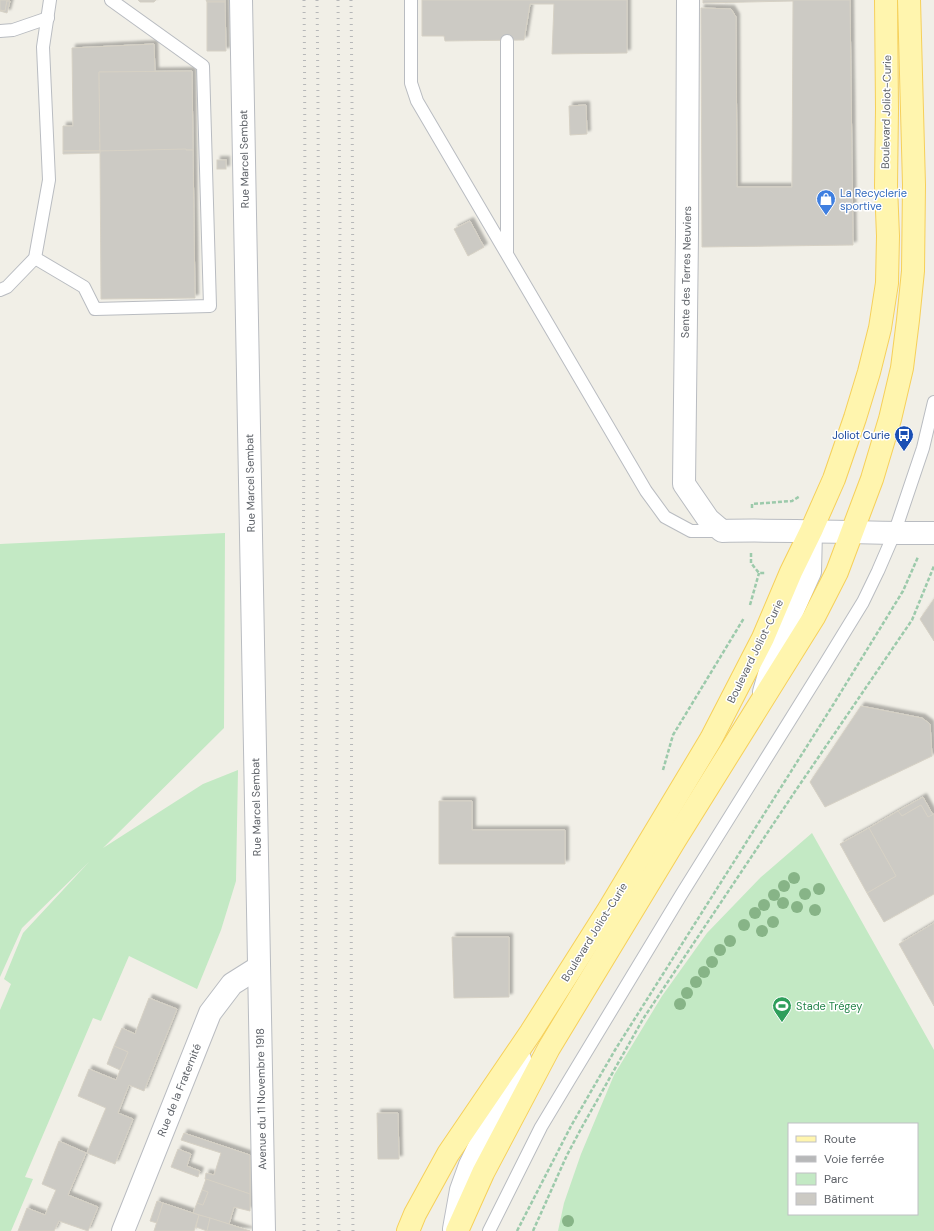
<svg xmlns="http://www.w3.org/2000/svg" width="934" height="1231" font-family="'DM Sans',sans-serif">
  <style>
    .green { fill: #c3e9c4; fill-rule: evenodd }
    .building { fill: #cccac4; stroke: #d6d1c5; filter: url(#shadow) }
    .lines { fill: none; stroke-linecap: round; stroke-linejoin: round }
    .service-casing { stroke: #b9bcc1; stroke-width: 14 }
    .minor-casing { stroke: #b9bcc1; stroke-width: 24 }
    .tertiary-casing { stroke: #b9bcc1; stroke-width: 24 }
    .secondary-casing { stroke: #babdc3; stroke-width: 24 }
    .primary-casing { stroke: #f6d05a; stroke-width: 24 }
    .path { stroke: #9ccaab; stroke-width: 2.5; stroke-dasharray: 4 2; stroke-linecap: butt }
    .service { stroke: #fff; stroke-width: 12 }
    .minor { stroke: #fff; stroke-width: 22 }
    .tertiary { stroke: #fff; stroke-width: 22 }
    .secondary { stroke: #fff; stroke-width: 22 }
    .primary { stroke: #fff5ae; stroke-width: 22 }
    .rail { stroke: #b7b8b9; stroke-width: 3; stroke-dasharray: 1 5; stroke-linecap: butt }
    .tree { fill: #87b487 }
    .labels { text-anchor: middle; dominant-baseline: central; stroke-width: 3; stroke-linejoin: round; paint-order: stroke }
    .street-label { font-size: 11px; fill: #5e6268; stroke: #fff }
    .shop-label { font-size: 11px; fill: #366cbe; stroke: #fff; text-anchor: start }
    .transit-label { font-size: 11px; fill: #164399; stroke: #fff; text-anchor: end }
    .leisure-label { font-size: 11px; fill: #27864d; stroke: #fff; text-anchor: start }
  </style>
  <defs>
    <filter id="shadow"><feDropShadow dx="3.5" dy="-3.5" stdDeviation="1" flood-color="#0004"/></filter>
  </defs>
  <rect width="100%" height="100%" fill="#f1efe7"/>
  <g class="green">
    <polygon points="225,533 224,728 103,848 203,784 238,770 236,881 221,930 197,989 129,956 101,1021 93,1018 25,1177 33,1179 11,1231 0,1231 0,1010 11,984 4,979 23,933 89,862 22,928 0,977 0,544"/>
    <path d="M812,833L934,1050V1231H558L564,1203L581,1154L614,1075L662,996L707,933L761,877ZM789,1124H917V1214H789Z"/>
  </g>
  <g class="building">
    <polygon points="0,0 7,0 5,11 0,10"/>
    <polygon points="138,0 156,0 154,2 140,2"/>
    <polygon points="206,0 225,0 225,2 207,2"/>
    <polygon points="422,0 627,0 627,53 552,54 554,4 530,4 524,40 445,41 444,36 422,36"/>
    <polygon points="703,0 850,0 853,245 702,247 701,8 731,9 736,17 737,187 792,187 793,1 703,3"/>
    <polygon points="7,1 10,1 7,13 0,11 0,10 5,11"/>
    <polygon points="207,2 225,2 226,51 207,51"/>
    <polygon points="154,44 155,72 99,72 100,151 63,151 63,126 73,126 72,48"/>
    <polygon points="192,71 193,150 100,151 99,72"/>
    <polygon points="586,105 587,134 570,135 569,106"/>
    <polygon points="186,149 186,150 193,150 195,298 101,299 100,151"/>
    <polygon points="63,151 100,151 100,153 63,154"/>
    <rect x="217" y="160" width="9" height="9"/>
    <polygon points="470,221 484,247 468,256 454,229"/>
    <polygon points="934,599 934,641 920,619"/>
    <polygon points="861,706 922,718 930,724 932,756 825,807 810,782"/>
    <polygon points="923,797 933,815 928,817 921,805 902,816 898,811"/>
    <polygon points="439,801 472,801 472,830 565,830 565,864 439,864"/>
    <polygon points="921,805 928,817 934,814 934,894 884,922 867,893 896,876 869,828 898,811 902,816"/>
    <polygon points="869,828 896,876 867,893 840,844"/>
    <polygon points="934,923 934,1006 899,944"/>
    <polygon points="452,937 509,937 509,997 454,998"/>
    <polygon points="149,998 177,1009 144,1091 129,1085 118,1113 133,1119 115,1164 87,1153 106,1108 78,1096 89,1069 116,1080 128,1052 114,1046 122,1028 135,1034"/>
    <polygon points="114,1046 128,1052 120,1070 107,1064"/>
    <polygon points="377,1113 398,1113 399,1159 378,1159"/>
    <polygon points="184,1133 250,1155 250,1194 205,1179 206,1173 214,1175 221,1153 181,1140"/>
    <polygon points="59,1141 86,1153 68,1195 98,1207 88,1231 59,1221 54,1231 18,1231 27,1208 45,1215 56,1190 42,1184"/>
    <polygon points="178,1149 191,1154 187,1166 200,1171 198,1177 171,1167"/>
    <polygon points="206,1179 250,1194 250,1211 234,1207 229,1224 193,1213 197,1203 203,1205 208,1192 202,1190"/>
    <polygon points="202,1190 208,1192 203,1205 197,1203"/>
    <polygon points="157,1201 163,1203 157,1223 150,1221"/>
    <polygon points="163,1203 199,1215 194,1231 154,1231"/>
    <polygon points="199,1215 210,1218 207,1231 196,1227"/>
    <polygon points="210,1218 229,1224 250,1231 207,1231"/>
  </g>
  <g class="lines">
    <defs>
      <g id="service">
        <polyline points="411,0 411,83 417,101 646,491 665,517 691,531 720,531"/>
        <polyline points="0,31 13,30 48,18"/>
        <polyline points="507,41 507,253"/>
        <polyline points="35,258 84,287 95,309 210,306 203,66 111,0"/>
        <polyline points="0,290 7,287 35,258 49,180 43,47 50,0"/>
        <polyline points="489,1231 541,1127 568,1082 681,895 825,664 863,602 878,571 894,534 923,448 934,402"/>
      </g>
      <g id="minor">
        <path d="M688,0L687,234L684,484L708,519L722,531C793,529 863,534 934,533"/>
        <polyline points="764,692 778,643 810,572 811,531"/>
        <polyline points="123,1231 210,1013 232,984 259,967"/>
      </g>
      <polyline id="tertiary" points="241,0 264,1231"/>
      <polyline id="secondary" points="454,1229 461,1190 470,1165 498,1108 520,1059"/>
      <g id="primary">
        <polyline points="408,1231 415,1214 448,1154 531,1032 609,909 711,739 763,638 791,572 811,531 834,479 855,418 869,372 880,328 887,283 888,236 886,186 887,109 886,0"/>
        <polyline points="457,1231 483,1173 549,1048 675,840 814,617 837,572 872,479 890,419 902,368 908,320 913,271 914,185 909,0"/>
      </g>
    </defs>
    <use href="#service" class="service-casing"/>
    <use href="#minor" class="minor-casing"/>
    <use href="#tertiary" class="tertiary-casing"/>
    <use href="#secondary" class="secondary-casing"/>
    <use href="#primary" class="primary-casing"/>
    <g class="path">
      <polyline points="752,508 752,504 792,501 800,496"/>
      <polyline points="751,553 751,563 759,573 766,573"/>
      <polyline points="750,605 759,573"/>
      <polyline points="663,770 673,735 744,618"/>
      <polyline points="517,1231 571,1126 615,1050 833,705 903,591 918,557"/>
      <polyline points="533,1231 567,1155 582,1127 643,1019 794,793 912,620 934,566"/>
    </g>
    <use href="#service" class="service"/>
    <use href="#minor" class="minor"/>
    <use href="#tertiary" class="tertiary"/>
    <use href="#secondary" class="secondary"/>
    <use href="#primary" class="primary"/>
    <g class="rail">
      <path d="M304,0C306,204 304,408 303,612C301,819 302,1025 304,1231"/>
      <path d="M317,0C320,235 317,470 316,705C315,880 316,1056 318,1231"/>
      <polyline points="338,0 340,223 335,1071 339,1231"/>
      <path d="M351,0C356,410 348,821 353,1231"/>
    </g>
  </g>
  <g class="tree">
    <circle cx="794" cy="878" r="6"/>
    <circle cx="784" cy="886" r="6"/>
    <circle cx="819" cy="889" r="6"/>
    <circle cx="805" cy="894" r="6"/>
    <circle cx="774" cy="895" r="6"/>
    <circle cx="783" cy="903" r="6"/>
    <circle cx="764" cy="905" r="6"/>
    <circle cx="797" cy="907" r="6"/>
    <circle cx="815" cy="910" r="6"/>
    <circle cx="755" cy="913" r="6"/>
    <circle cx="773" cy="922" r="6"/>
    <circle cx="744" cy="925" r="6"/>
    <circle cx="762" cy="931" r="6"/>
    <circle cx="730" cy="941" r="6"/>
    <circle cx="720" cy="950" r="6"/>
    <circle cx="712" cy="962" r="6"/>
    <circle cx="704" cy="972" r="6"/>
    <circle cx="696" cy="982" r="6"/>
    <circle cx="687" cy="993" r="6"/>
    <circle cx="680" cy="1004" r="6"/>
    <circle cx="568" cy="1221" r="6"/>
  </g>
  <defs>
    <symbol id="shop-pin" viewBox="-11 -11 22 30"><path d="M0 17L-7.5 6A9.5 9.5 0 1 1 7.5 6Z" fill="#3f7fe0" stroke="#fff"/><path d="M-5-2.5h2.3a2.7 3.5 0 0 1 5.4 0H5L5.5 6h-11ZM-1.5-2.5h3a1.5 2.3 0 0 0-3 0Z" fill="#fff"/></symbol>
    <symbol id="bus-pin" viewBox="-11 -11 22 30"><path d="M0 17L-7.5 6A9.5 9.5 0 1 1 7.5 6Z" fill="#1a4fb4" stroke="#fff"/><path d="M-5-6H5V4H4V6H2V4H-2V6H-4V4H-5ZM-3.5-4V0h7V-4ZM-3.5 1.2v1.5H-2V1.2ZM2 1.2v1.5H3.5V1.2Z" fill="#fff"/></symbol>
    <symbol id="stadium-pin" viewBox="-11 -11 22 30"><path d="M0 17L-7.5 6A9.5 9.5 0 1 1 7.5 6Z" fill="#2e9e5b" stroke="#fff"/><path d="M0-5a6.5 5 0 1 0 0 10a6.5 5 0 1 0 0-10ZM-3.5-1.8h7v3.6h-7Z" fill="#fff"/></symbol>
  </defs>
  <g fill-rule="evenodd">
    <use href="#shop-pin" x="815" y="188" width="22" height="30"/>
    <use href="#bus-pin" x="893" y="424" width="22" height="30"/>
    <use href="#stadium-pin" x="771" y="995" width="22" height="30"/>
  </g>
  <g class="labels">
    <g class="street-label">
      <text transform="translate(886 112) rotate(-89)">Boulevard Joliot-Curie</text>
      <text transform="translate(244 159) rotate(-91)">Rue Marcel Sembat</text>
      <text transform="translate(686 272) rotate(-89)">Sente des Terres Neuviers</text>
      <text transform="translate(250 483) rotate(-91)">Rue Marcel Sembat</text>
      <text transform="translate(755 651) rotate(-64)">Boulevard Joliot-Curie</text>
      <text transform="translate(256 807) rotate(-91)">Rue Marcel Sembat</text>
      <text transform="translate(594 932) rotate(-58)">Boulevard Joliot-Curie</text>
      <text transform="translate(179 1090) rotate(-68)">Rue de la Fraternité</text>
      <text transform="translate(261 1099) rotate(-91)">Avenue du 11 Novembre 1918</text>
    </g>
    <g class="shop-label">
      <text x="840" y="193">La Recyclerie<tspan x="840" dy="13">sportive</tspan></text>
    </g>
    <g class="transit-label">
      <text x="890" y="435">Joliot Curie</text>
    </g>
    <g class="leisure-label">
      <text x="796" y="1006">Stade Trégey</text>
    </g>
  </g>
  <rect x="788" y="1123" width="130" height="92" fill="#ffffff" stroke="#bfc0c3"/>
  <rect x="796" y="1136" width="20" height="6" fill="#fff5ae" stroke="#bfc0c3"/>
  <text x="824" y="1143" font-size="12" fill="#5e6268">Route</text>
  <rect x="796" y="1156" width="20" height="6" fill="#b7b8b9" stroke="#bfc0c3"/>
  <text x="824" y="1163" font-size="12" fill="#5e6268">Voie ferrée</text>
  <rect x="796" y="1173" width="20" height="12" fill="#c3e9c4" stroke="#bfc0c3"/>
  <text x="824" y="1183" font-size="12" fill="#5e6268">Parc</text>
  <rect x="796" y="1193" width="20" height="12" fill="#cccac4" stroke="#bfc0c3"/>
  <text x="824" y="1203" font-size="12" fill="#5e6268">Bâtiment</text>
</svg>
